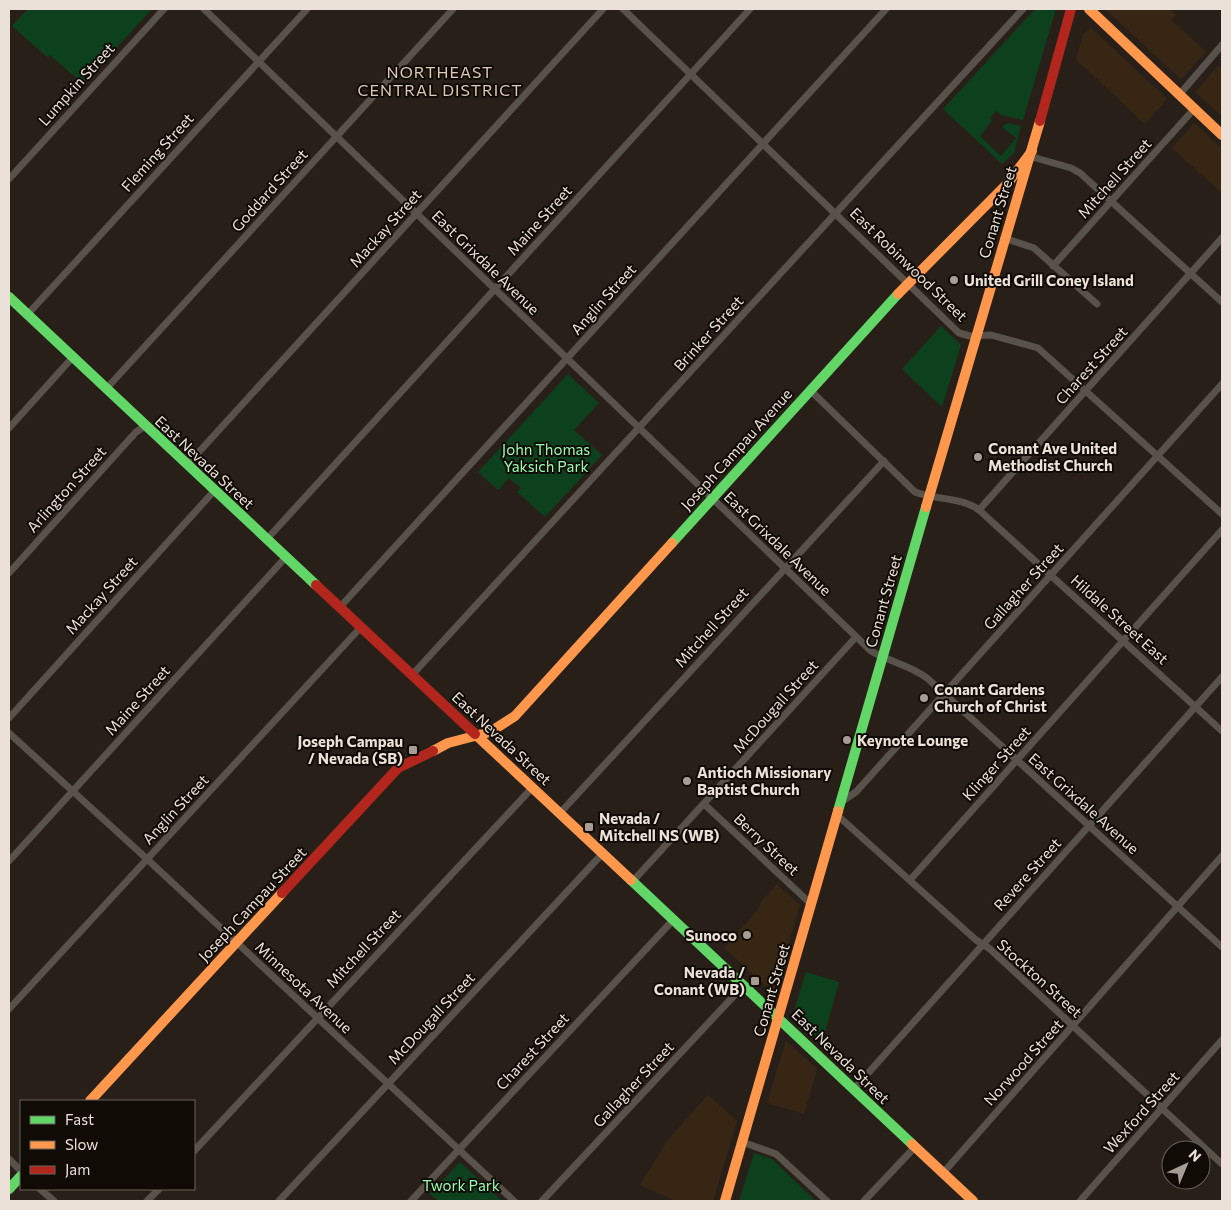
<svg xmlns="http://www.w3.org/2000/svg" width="1231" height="1210" font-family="Commissioner,sans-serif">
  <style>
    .built { fill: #382615 }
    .green { fill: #0d401d }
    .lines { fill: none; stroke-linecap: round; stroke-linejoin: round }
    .street { stroke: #58524a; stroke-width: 7 }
    .fast { stroke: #63d668; stroke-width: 10 }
    .slow { stroke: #ff974d; stroke-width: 10 }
    .jam { stroke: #b3261e; stroke-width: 10 }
    .poi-dot { fill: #a79d95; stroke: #110b06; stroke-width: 2 }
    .labels { text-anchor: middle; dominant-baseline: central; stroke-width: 4; stroke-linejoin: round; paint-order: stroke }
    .street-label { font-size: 15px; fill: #ebe1d8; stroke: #110b06 }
    .poi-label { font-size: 15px; font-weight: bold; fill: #ebe1d8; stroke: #110b06; text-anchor: start }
    .park-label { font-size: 15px; fill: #96fdad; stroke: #110b06 }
    .neighbourhood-label { font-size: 16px; letter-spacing: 1px; fill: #ddc9b8; stroke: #110b06 }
  </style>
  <rect width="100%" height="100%" fill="#282018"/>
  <g class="built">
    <polygon points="1105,9 1169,9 1176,15 1171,20 1206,52 1181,79"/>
    <polygon points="1091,28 1167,99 1145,124 1076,59 1083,35"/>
    <polygon points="1218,66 1222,70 1222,116 1195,92"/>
    <polygon points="1194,123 1222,149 1222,193 1172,148"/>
    <polygon points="777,884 800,905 774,993 724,948 757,911 762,901"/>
    <polygon points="786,1041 817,1069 804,1114 767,1103"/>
    <polygon points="708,1095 737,1121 713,1201 676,1201 640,1185 667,1141"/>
  </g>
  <g class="green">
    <polygon points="28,9 152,9 83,84 50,55 47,57 12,26"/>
    <polygon points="1035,9 1056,9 1023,120 1001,115 996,111 990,118 992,121 980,136 1001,156 1016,138 1002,127 1008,123 1021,126 1014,153 1002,164 943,109"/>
    <polygon points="941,326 961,345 942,407 902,369"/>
    <polygon points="568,374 599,403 574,430 602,455 545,517 517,492 521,488 509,478 498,490 478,472"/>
    <polygon points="806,972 839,982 822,1043 793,1015"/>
    <polygon points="754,1153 772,1159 816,1201 739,1201"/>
    <polygon points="460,1162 502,1201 438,1201 430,1194"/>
  </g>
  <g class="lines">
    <g class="street">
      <path d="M204,9L871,651C890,662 910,665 927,678L1222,947"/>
      <polyline points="623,9 959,333 970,336 991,335 1038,348 1222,514"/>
      <polyline points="1179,95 1222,45"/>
      <polyline points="1029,156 1071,168 1080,173 1222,302"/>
      <polyline points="9,179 164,9"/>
      <polyline points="1004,238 1034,248 1097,304"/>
      <polyline points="1053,266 1194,109"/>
      <polyline points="27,315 307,9"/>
      <polyline points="106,389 453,9"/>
      <path d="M810,390L915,492C935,500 962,497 979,510L1222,731"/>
      <polyline points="9,428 72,358"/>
      <polyline points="187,465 603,9"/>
      <polyline points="979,510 1222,238"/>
      <polyline points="267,539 750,9"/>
      <polyline points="9,573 136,432 145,426"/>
      <polyline points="340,607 886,9"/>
      <polyline points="412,675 1023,9"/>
      <polyline points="9,718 214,491"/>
      <polyline points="9,733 147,859 514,1201"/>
      <polyline points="841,802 856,792 1222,384"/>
      <polyline points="704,804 811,904"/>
      <polyline points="560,813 884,461"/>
      <polyline points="837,815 976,940 990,949 1222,1164"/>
      <polyline points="9,861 286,557"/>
      <polyline points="910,880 1222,530"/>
      <polyline points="633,881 856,637"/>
      <polyline points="9,1009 361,627"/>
      <polyline points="853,1090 1222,677"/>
      <polyline points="742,1142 776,1154 827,1201"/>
      <polyline points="194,1151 533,787"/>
      <polyline points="9,1159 21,1171"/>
      <polyline points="943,1173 1222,856"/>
      <polyline points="40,1189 54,1201"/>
      <polyline points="147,1201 159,1189"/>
      <polyline points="279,1201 603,853"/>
      <polyline points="411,1201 674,919"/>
      <polyline points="542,1201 744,985"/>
      <polyline points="864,1201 915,1147"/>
      <polyline points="1080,1201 1222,1040"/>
    </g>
    <g class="fast">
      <polyline points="9,297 316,585"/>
      <polyline points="672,543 898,294"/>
      <polyline points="838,811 926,507"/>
      <polyline points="631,880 912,1144"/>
      <polyline points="9,1189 21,1176"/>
    </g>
    <g class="slow">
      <polyline points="1089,9 1222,135"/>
      <polyline points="898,294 1008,183 1032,151"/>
      <polyline points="926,507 1040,121"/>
      <polyline points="475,734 631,880"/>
      <polyline points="433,751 448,743 490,732 515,716 672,543"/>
      <polyline points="90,1101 282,893"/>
      <polyline points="912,1144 973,1201"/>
      <polyline points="725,1201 838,811"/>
    </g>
    <g class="jam">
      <polyline points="1040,121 1071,9"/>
      <polyline points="316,585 475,734"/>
      <polyline points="282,893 398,768 433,751"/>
    </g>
  </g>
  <g class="poi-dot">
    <circle cx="954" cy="280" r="5"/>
    <circle cx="978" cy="457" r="5"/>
    <circle cx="924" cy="698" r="5"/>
    <circle cx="847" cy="740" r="5"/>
    <rect x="408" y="745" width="10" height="10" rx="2.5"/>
    <circle cx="687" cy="781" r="5"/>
    <rect x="584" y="822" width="10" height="10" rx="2.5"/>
    <circle cx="747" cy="935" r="5"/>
    <rect x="750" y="976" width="10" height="10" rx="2.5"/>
  </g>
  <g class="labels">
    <g class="street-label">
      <text transform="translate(76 84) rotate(-48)">Lumpkin Street</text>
      <text transform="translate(157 152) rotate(-48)">Fleming Street</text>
      <text transform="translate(1114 178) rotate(-48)">Mitchell Street</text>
      <text transform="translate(269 190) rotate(-48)">Goddard Street</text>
      <text transform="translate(997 212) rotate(-73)">Conant Street</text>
      <text transform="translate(539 220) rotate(-48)">Maine Street</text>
      <text transform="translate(385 228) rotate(-48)">Mackay Street</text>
      <text transform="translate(486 262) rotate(44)">East Grixdale Avenue</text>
      <text transform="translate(909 264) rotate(44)">East Robinwood Street</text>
      <text transform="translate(603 299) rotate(-48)">Anglin Street</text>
      <text transform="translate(708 333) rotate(-48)">Brinker Street</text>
      <text transform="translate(1091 365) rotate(-48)">Charest Street</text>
      <text transform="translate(736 449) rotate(-48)">Joseph Campau Avenue</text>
      <text transform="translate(205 462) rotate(43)">East Nevada Street</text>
      <text transform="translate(66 489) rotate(-48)">Arlington Street</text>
      <text transform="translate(778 543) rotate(44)">East Grixdale Avenue</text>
      <text transform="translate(1023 586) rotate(-48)">Gallagher Street</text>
      <text transform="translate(101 595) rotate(-48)">Mackay Street</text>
      <text transform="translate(883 601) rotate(-74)">Conant Street</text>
      <text transform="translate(1120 619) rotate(42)">Hildale Street East</text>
      <text transform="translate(711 627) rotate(-48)">Mitchell Street</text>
      <text transform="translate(137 700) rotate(-48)">Maine Street</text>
      <text transform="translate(775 706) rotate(-48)">McDougall Street</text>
      <text transform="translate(502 738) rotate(43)">East Nevada Street</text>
      <text transform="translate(996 763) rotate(-48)">Klinger Street</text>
      <text transform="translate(1084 803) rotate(42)">East Grixdale Avenue</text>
      <text transform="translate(175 809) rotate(-47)">Anglin Street</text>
      <text transform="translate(767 844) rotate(43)">Berry Street</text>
      <text transform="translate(1027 874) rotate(-48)">Revere Street</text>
      <text transform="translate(252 904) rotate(-47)">Joseph Campau Street</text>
      <text transform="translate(363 948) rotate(-47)">Mitchell Street</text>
      <text transform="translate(1040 978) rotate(42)">Stockton Street</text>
      <text transform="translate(304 987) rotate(43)">Minnesota Avenue</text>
      <text transform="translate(771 990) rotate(-74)">Conant Street</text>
      <text transform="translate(431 1018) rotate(-47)">McDougall Street</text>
      <text transform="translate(532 1051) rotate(-47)">Charest Street</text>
      <text transform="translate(841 1056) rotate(44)">East Nevada Street</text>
      <text transform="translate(1023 1062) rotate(-48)">Norwood Street</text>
      <text transform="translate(633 1084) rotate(-47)">Gallagher Street</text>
      <text transform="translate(1141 1112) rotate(-48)">Wexford Street</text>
    </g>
    <g class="poi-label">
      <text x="964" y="280">United Grill Coney Island</text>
      <text x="988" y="448">Conant Ave United<tspan x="988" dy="17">Methodist Church</tspan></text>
      <text x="934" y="689">Conant Gardens<tspan x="934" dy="17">Church of Christ</tspan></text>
      <text x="857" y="740">Keynote Lounge</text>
      <text x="403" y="741" text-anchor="end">Joseph Campau<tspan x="403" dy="17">/ Nevada (SB)</tspan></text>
      <text x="697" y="772">Antioch Missionary<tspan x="697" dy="17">Baptist Church</tspan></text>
      <text x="599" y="818">Nevada /<tspan x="599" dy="17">Mitchell NS (WB)</tspan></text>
      <text x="737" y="935" text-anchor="end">Sunoco</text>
      <text x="745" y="972" text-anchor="end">Nevada /<tspan x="745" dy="17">Conant (WB)</tspan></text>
    </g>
    <g class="park-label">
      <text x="546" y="449">John Thomas<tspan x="546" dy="17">Yaksich Park</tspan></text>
      <text x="461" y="1185">Twork Park</text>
    </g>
    <g class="neighbourhood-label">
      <text x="440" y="71">NORTHEAST<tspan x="440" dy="18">CENTRAL DISTRICT</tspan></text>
    </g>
  </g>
  <rect width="1231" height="1210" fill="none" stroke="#ebe1d8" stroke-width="20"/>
  <rect x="20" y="1100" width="175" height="90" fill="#110b06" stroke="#68615a"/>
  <rect x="30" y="1116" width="25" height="8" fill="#63d668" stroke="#68615a"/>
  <text x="65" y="1125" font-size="15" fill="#ebe1d8">Fast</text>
  <rect x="30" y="1141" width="25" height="8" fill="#ff974d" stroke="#68615a"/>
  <text x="65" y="1150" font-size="15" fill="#ebe1d8">Slow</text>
  <rect x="30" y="1166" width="25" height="8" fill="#b3261e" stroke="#68615a"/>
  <text x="65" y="1175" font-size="15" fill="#ebe1d8">Jam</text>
  <g transform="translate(1186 1165) rotate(44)"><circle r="24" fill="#110b06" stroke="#68615a"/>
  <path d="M0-4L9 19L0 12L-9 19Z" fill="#a79d95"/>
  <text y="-8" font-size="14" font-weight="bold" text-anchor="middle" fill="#ebe1d8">N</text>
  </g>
</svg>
